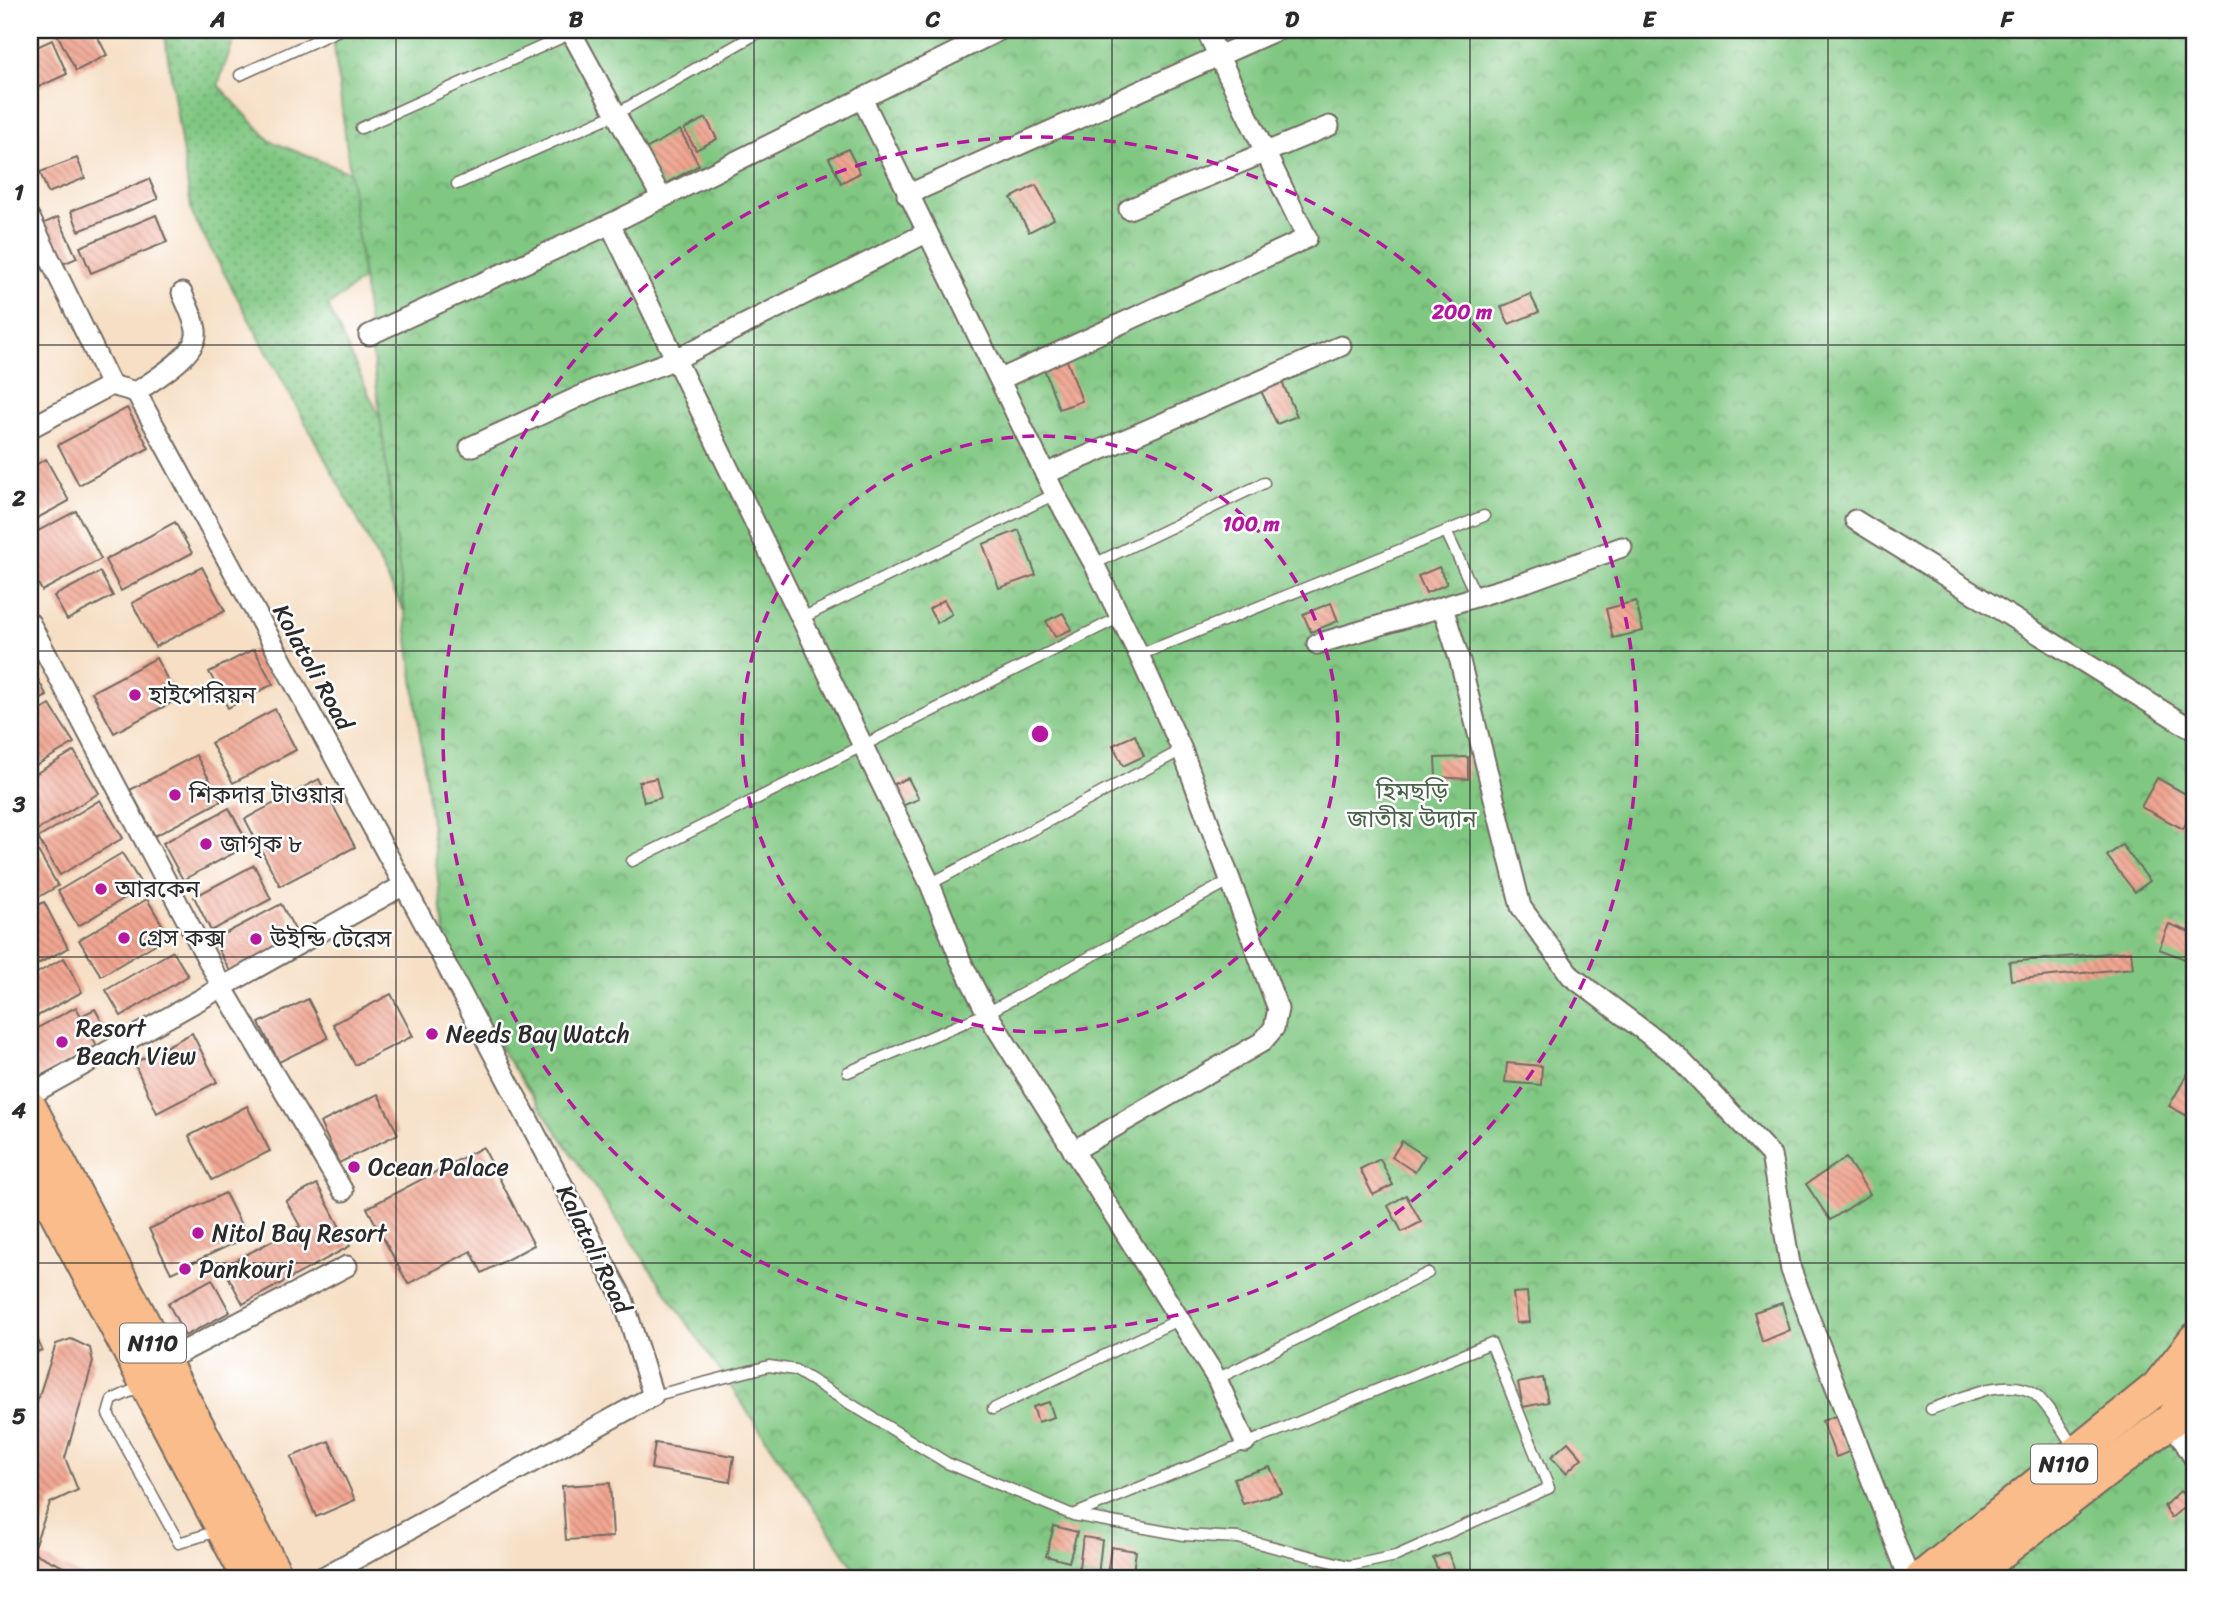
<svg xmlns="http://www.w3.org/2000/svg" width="2225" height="1608" font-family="Sriracha,'Noto Sans Bengali',sans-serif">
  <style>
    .grass { fill: url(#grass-dots); stroke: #567956; stroke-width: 2 }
    .park { fill: url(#park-crowns); stroke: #567956; stroke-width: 2 }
    .building { fill: url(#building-back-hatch) }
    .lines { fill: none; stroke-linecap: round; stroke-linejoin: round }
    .lane-casing { stroke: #726a61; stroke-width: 13 }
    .street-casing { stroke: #726a61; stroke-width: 23 }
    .highway-casing { stroke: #726a61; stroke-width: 37 }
    .lane { stroke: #fff; stroke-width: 10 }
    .street { stroke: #fff; stroke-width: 19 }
    .highway { stroke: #f9bc8a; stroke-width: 33 }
    .grid { fill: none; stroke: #2b2b2b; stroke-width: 2; stroke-opacity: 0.55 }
    .ring { fill: none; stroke: #b5179e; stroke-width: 3.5; stroke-dasharray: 12 9 }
    .poi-dot { fill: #b5179e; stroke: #fff; stroke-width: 2.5 }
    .labels { text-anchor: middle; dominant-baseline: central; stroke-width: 5; stroke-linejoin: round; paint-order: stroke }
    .shield { fill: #fff; stroke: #6b6b6b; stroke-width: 2 }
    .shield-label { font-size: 23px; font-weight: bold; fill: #2b2b2b }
    .street-label { font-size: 24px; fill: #2b2b2b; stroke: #fff }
    .poi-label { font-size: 24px; fill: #2b2b2b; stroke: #fff; text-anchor: start }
    .park-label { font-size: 24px; fill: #496249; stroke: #fff }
    .centre { fill: #b5179e; stroke: #fff; stroke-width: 3.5 }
    .ring-label { font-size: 21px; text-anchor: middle; font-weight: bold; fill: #b5179e; stroke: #fff; stroke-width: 5; stroke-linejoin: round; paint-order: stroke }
    .neatline { fill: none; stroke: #2b2b2b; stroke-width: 2.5 }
    .grid-label { font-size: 23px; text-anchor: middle; font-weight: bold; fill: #2b2b2b }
  </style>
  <defs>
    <pattern id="grass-dots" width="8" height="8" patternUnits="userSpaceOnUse" patternTransform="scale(1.75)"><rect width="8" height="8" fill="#80c782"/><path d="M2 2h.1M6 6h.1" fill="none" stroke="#69a26b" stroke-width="1.8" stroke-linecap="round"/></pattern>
    <pattern id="park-crowns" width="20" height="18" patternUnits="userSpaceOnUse" patternTransform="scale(1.75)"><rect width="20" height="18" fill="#80c782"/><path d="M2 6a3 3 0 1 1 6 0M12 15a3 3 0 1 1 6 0" fill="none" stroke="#69a26b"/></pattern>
    <pattern id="building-back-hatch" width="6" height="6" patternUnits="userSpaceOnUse" patternTransform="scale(1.75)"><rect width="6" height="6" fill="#f1a692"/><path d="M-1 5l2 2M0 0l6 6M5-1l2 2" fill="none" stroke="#c38777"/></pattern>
  </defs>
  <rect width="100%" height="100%" fill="#fff"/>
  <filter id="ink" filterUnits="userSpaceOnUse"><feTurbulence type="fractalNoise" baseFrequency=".0143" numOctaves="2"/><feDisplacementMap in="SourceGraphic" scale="14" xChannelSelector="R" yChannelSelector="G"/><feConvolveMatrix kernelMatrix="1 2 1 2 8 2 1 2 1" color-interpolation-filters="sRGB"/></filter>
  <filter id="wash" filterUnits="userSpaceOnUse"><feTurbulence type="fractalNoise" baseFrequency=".00686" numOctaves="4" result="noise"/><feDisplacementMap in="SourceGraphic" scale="28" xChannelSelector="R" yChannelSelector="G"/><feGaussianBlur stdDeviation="1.57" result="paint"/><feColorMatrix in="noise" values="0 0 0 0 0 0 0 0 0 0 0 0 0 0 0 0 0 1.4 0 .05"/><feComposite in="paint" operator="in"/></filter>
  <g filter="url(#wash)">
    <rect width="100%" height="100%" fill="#f6dfc5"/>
    <polygon class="grass" points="164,30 237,30 218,85 270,141 411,197 417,238 328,306 414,491 550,901 356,516 192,214"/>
    <polygon class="park" points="332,30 2195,30 2195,1578 861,1578 450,975"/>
    <g id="blocks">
      <g class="building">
        <polygon points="55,30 94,30 107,55 76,71"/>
        <polygon points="52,40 67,74 30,91 30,50"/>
        <polygon points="706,118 717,139 696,150 684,129"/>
        <polygon points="680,130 699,165 663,185 644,150"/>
        <polygon points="848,149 860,173 841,183 829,158"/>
        <polygon points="77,158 85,178 48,193 40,172"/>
        <polygon points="149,179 158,199 79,231 71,211"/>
        <polygon points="1036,185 1054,219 1029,232 1011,198"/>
        <polygon points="156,215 167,242 91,273 80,247"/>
        <polygon points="58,217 77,258 58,266 40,225"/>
        <polygon points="1530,294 1539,312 1509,324 1501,307"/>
        <polygon points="1065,355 1082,401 1059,409 1042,363"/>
        <polygon points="1282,382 1297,416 1277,424 1261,391"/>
        <polygon points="127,408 149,448 79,485 58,445"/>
        <polygon points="46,459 69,501 30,522 30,468"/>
        <polygon points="76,511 101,559 42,591 30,568 30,535"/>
        <polygon points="175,522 192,553 121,591 105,560"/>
        <polygon points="1019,530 1036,575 999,588 983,544"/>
        <polygon points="202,567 225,611 155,647 132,603"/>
        <polygon points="1439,567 1447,584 1426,593 1418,576"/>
        <polygon points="100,572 113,596 67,620 54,596"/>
        <polygon points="944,600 952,614 937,623 929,609"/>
        <polygon points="1636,601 1643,631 1613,638 1606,609"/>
        <polygon points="1331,603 1338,621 1311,632 1303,614"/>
        <polygon points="1063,613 1072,629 1055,637 1046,621"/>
        <polygon points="254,649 273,684 228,708 209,672"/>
        <polygon points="156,658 178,699 114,733 92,692"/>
        <polygon points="30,665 47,696 30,705"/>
        <polygon points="50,705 74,743 30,769 30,717"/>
        <polygon points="275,709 296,750 233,783 211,743"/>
        <polygon points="1135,735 1144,756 1123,766 1113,745"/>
        <polygon points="74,751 99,793 32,833 30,777"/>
        <polygon points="196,755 221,801 155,836 130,790"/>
        <polygon points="1468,757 1468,779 1436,777 1435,758"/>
        <polygon points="656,778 661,798 644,802 639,782"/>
        <polygon points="908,778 919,799 897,808 887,787"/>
        <polygon points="2157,778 2195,799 2195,806 2183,829 2141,807"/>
        <polygon points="319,779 355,847 280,886 245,819"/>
        <polygon points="100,800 123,838 60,875 38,838"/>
        <polygon points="229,808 249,845 183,880 163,843"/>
        <polygon points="30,837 58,886 30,902"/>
        <polygon points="2122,845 2150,881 2135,892 2107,856"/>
        <polygon points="122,853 143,887 78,926 58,891"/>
        <polygon points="254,865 271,899 211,931 194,897"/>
        <polygon points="147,899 169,936 101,976 79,940"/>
        <polygon points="44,902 68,948 30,968 30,909"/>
        <polygon points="281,904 299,937 231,973 213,940"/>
        <polygon points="2169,924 2195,934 2195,963 2159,949"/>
        <polygon points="173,951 188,976 121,1016 106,990"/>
        <polygon points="2131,951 2133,968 2011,980 2009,962"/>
        <polygon points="64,958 82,992 30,1020 30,977"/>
        <polygon points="391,994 413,1036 355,1065 333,1024"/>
        <polygon points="308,999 328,1038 279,1062 259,1023"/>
        <polygon points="76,1007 81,1016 95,1009 107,1031 93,1038 97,1046 31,1081 30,1032"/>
        <polygon points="192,1033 217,1082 157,1113 134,1063"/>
        <polygon points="1507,1063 1542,1066 1541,1085 1505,1082"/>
        <polygon points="2190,1070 2195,1073 2195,1106 2189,1117 2169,1106"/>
        <polygon points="378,1094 398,1134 339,1163 320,1123"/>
        <polygon points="247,1106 270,1151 212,1180 189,1136"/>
        <polygon points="1402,1141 1425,1156 1415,1172 1392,1157"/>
        <polygon points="483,1147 534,1245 482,1273 471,1251 408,1284 367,1208"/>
        <polygon points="1846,1158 1870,1194 1830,1220 1806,1184"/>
        <polygon points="1380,1159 1393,1185 1373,1195 1360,1169"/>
        <polygon points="317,1184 350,1246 243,1304 223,1267 300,1226 286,1201"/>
        <polygon points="225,1193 247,1237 171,1273 149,1229"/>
        <polygon points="1406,1195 1421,1222 1402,1232 1388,1206"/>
        <polygon points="212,1279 230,1312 185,1336 168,1303"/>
        <polygon points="1527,1292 1530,1322 1516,1323 1513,1293"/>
        <polygon points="1782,1303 1790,1330 1762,1342 1754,1312"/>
        <polygon points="30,1323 42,1350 30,1355"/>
        <polygon points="71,1339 90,1348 93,1362 65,1458 78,1490 50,1503 32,1552 86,1578 30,1578 30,1423 56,1344"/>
        <polygon points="1543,1378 1548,1402 1523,1407 1518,1383"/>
        <polygon points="1049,1402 1054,1417 1038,1422 1033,1407"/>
        <polygon points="1835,1416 1849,1452 1836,1457 1822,1421"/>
        <polygon points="329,1441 355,1500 316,1517 291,1457"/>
        <polygon points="1568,1442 1582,1458 1566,1473 1551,1457"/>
        <polygon points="655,1443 734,1456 730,1482 651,1469"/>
        <polygon points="1270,1467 1282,1493 1243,1504 1234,1478"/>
        <polygon points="610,1483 613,1537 566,1540 562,1486"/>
        <polygon points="2180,1491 2192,1501 2171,1518 2164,1506"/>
        <polygon points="1054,1526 1077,1532 1069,1562 1046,1556"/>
        <polygon points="1083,1537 1102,1540 1098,1576 1078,1574"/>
        <polygon points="1111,1547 1136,1551 1132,1578 1107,1575"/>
        <polygon points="1448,1553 1457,1576 1441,1578 1433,1558"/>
        <polygon points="1256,1569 1276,1572 1275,1578 1255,1578"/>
      </g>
    </g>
  </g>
  <g filter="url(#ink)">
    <use href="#blocks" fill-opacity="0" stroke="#726a61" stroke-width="2"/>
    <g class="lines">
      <defs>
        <g id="lane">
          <polyline points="240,75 339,30"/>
          <polyline points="361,128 574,32"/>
          <polyline points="457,184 616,114 763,30"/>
          <polyline points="1446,531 1476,596"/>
          <polyline points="1094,564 1264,483"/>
          <polyline points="802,618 1055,494"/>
          <polyline points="1139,655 1484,516"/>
          <polyline points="632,861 1120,617"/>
          <polyline points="930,884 1182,750"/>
          <polyline points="848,1072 987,1013 1231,880"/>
          <polyline points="1217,1379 1428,1273"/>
          <polyline points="142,1386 112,1400 108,1414 179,1543 220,1530"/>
          <polyline points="653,1396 769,1366 795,1370 947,1463 1073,1515 1184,1535 1238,1538 1349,1566 1396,1556 1549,1488 1491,1343 1073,1515"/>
          <polyline points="993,1409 1180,1319"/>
          <path d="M1931,1409C1959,1400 2003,1376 2032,1392C2045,1399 2066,1436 2075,1449"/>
        </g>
        <g id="street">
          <polyline points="570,30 661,197"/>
          <polyline points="862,98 1055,494 1094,564 1139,655 1182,750 1278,1009 1274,1028 1262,1042 1073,1151"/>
          <polyline points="907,195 1277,30"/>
          <polyline points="1129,209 1329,126"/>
          <polyline points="30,218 111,385"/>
          <polyline points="610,224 930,884 960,959 987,1013 1217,1379 1245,1442"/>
          <polyline points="369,335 610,224 1000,30"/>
          <polyline points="1001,379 1307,238 1206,30"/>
          <path d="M136,392C153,380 200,354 196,330C194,318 187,305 182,293"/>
          <polyline points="30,428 111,385 136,392 404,885 623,1299 653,1396 321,1578"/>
          <polyline points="470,447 598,388 674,360 926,233"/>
          <polyline points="1045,474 1341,346"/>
          <polyline points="1855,520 2195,731"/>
          <polyline points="1443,608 1460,661 1521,907 1571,976 1676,1055 1771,1155 1791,1270 1909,1578"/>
          <polyline points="30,623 221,985 343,1191"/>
          <polyline points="1317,644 1526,582 1622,547"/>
          <polyline points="30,1095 404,885"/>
          <polyline points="163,1362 347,1266"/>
          <polyline points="2171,1420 2195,1460"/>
        </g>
        <g id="highway">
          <polyline points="30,1108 277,1578"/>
          <polyline points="30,1162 249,1578"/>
          <polyline points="1922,1578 2158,1387 2195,1340"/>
          <polyline points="1967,1578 2171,1420 2195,1389"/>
        </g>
      </defs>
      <use href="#lane" class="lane-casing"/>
      <use href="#street" class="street-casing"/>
      <use href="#highway" class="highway-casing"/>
      <use href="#lane" class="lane"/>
      <use href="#street" class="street"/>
      <use href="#highway" class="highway"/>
    </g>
  </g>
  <path class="grid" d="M396,30V1578M754,30V1578M1112,30V1578M1470,30V1578M1828,30V1578M30,345H2195M30,651H2195M30,957H2195M30,1263H2195"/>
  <g class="ring">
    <circle cx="1040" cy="734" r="298"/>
    <circle cx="1040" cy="734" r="597"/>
  </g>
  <g class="poi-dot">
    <circle cx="135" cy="695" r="7"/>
    <circle cx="175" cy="795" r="7"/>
    <circle cx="206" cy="844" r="7"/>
    <circle cx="101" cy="889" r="7"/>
    <circle cx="124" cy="938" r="7"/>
    <circle cx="256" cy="939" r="7"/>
    <circle cx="432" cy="1034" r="7"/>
    <circle cx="62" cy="1042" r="7"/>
    <circle cx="354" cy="1167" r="7"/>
    <circle cx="198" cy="1233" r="7"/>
    <circle cx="185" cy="1269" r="7"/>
  </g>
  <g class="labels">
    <g class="shield">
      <rect x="120" y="1323.5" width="66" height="39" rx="5"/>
      <rect x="2031" y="1444.5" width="66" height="39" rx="5"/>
    </g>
    <g class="shield-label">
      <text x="153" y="1343">N110</text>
      <text x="2064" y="1464">N110</text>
    </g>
    <g class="street-label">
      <text transform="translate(313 667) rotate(61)">Kolatoli Road</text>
      <text transform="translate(594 1249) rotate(64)">Kalatali Road</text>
    </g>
    <g class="poi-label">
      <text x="149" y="695">হাইপেরিয়ন</text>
      <text x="189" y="795">শিকদার টাওয়ার</text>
      <text x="220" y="844">জাগৃক ৮</text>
      <text x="115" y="889">আরকেন</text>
      <text x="138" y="938">গ্রেস কক্স</text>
      <text x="270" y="939">উইন্ডি টেরেস</text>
      <text x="76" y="1028">Resort<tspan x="76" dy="28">Beach View</tspan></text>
      <text x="446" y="1034">Needs Bay Watch</text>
      <text x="368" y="1167">Ocean Palace</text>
      <text x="212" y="1233">Nitol Bay Resort</text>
      <text x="199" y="1269">Pankouri</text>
    </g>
    <g class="park-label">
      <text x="1412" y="791">হিমছড়ি<tspan x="1412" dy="28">জাতীয় উদ্যান</tspan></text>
    </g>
  </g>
  <circle cx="1040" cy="734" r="10" class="centre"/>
  <g class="ring-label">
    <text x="1462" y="319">200 m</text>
    <text x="1251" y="531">100 m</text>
  </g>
  <rect width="2225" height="1608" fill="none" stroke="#fff" stroke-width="77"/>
  <rect x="38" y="38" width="2148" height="1532" class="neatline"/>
  <g class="grid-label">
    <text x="218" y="27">A</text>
    <text x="576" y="27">B</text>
    <text x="933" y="27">C</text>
    <text x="1292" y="27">D</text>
    <text x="1649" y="27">E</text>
    <text x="2007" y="27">F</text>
    <text x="19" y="200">1</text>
    <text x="19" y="506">2</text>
    <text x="19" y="812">3</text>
    <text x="19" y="1118">4</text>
    <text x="19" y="1424">5</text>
  </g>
</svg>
